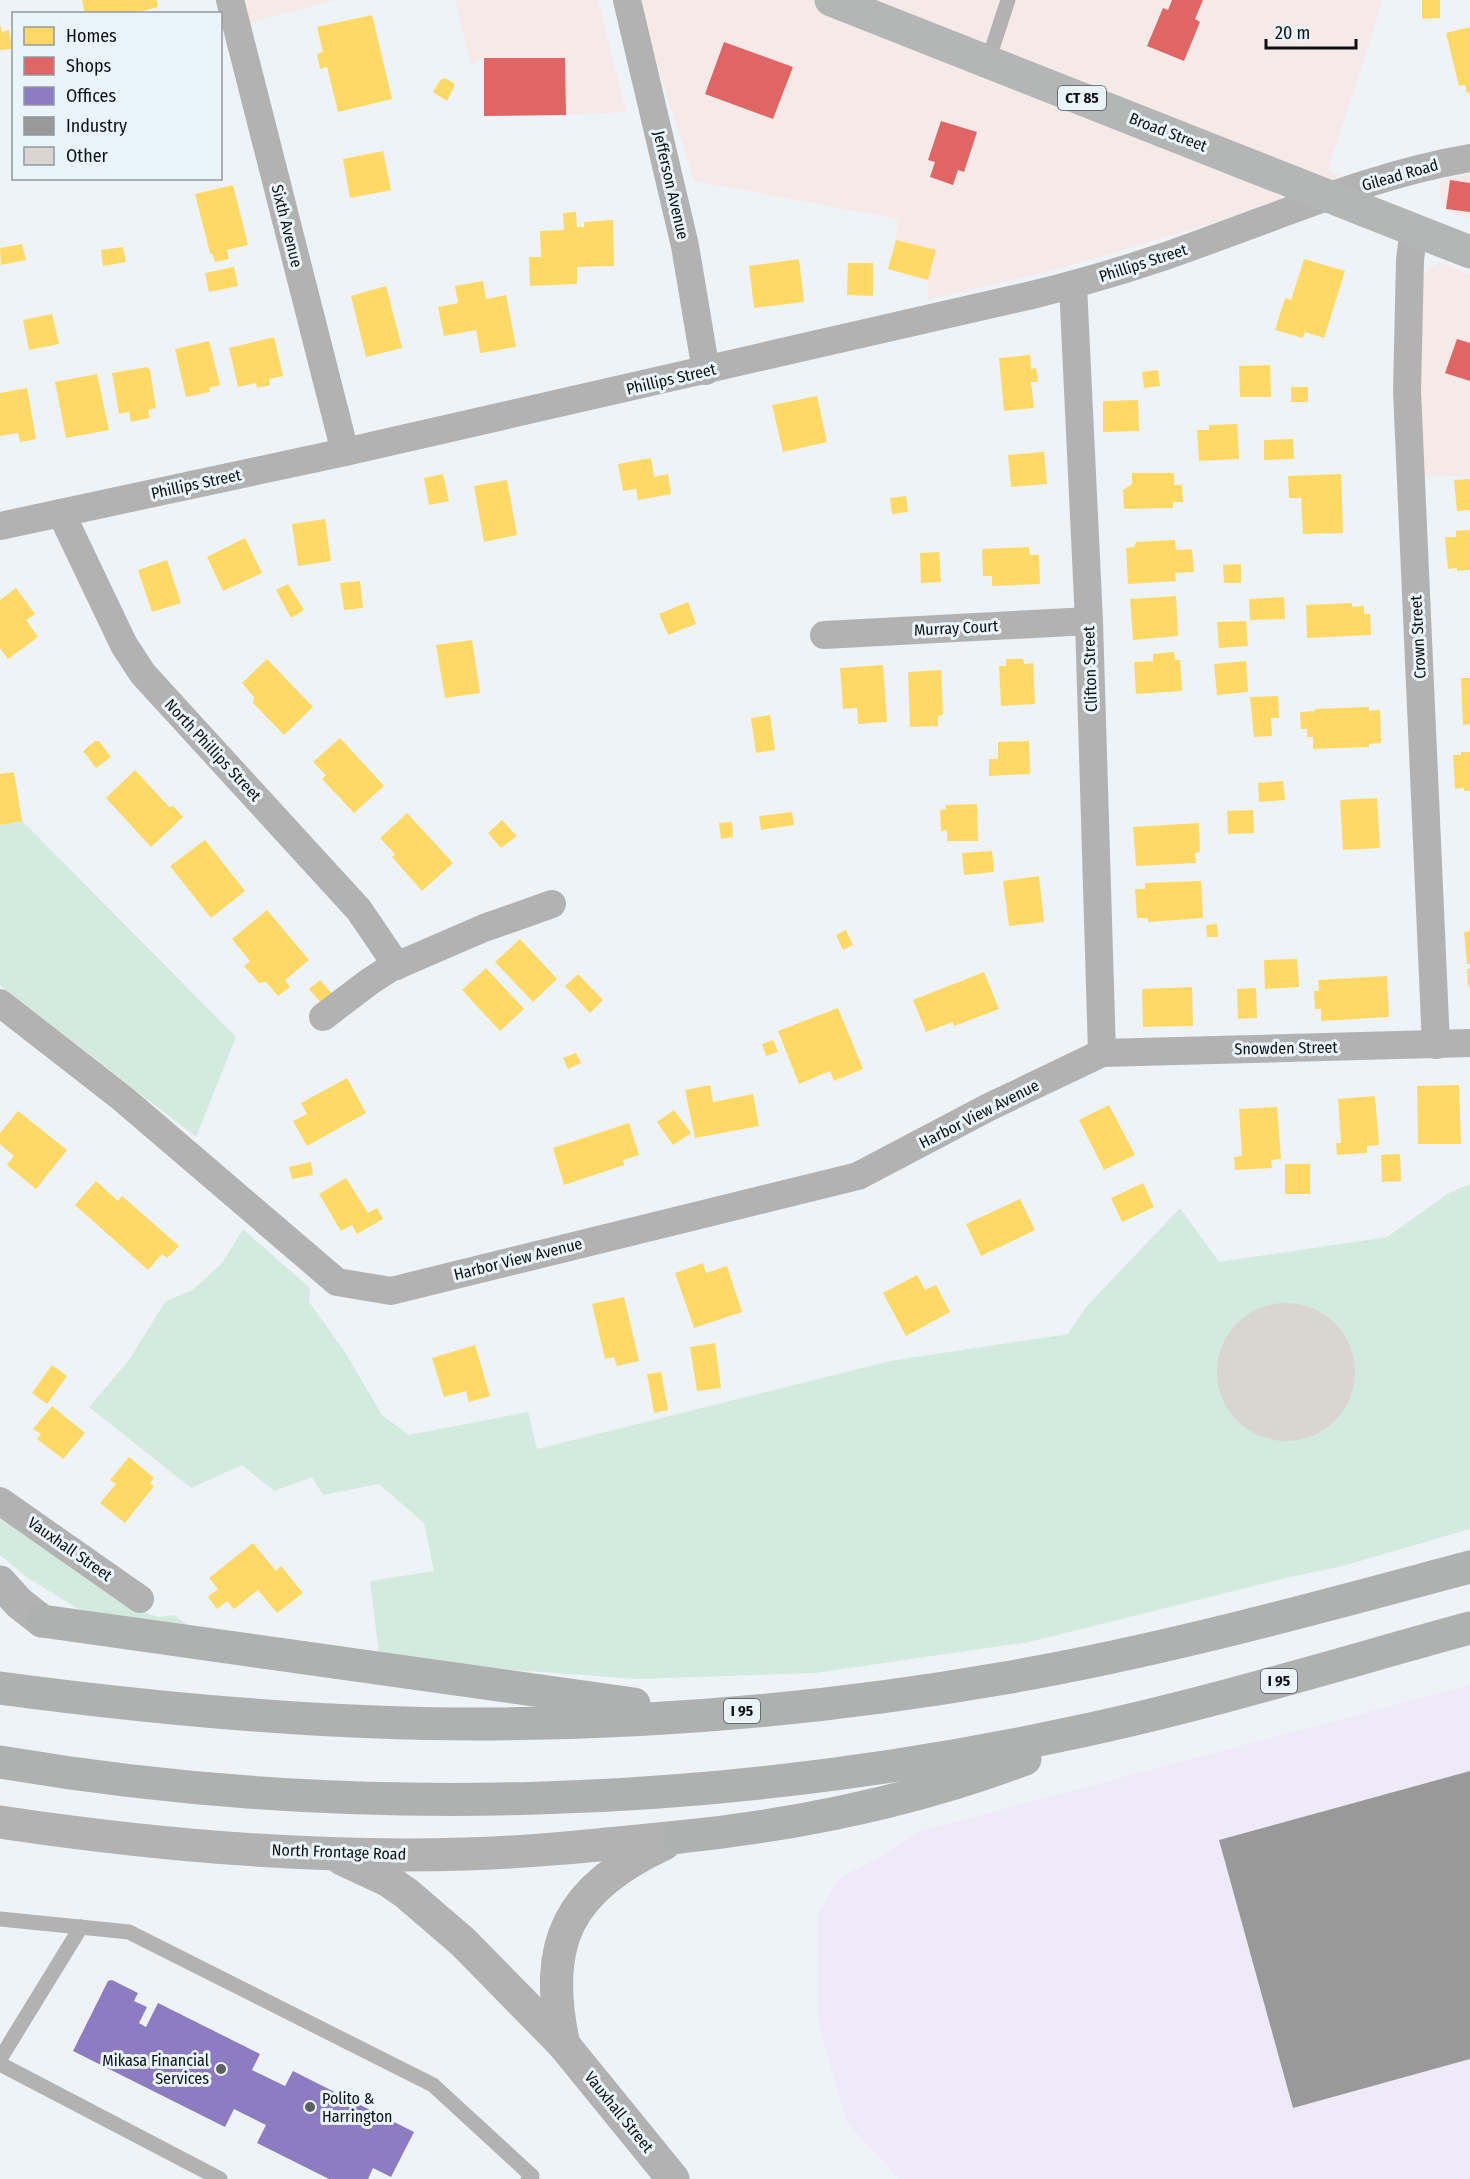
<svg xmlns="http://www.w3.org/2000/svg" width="1470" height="2179" font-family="'Fira Sans Condensed',sans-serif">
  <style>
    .commercial { fill: #f6eae8 }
    .industrial { fill: #efeaf7 }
    .green { fill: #d3eadf }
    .homes { fill: #ffd966 }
    .shops { fill: #e06666 }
    .offices { fill: #8e7cc3 }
    .industry { fill: #999 }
    .building { fill: #d9d5d1 }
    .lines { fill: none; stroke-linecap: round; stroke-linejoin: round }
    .service { stroke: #b2b2b3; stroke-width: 15 }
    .minor { stroke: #b2b2b3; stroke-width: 28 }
    .tertiary { stroke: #b2b2b3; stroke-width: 33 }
    .secondary { stroke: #b2b2b3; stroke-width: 33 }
    .primary { stroke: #b4b6b6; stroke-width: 33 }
    .motorway { stroke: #afb1b1; stroke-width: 33 }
    .poi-dot { fill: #5c6063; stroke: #eaf4fb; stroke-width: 2 }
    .labels { text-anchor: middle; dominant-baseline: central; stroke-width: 6; stroke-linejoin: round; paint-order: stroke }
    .shield { fill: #eaf4fb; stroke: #505559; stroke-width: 1.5 }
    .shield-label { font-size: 15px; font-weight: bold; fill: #0e1113 }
    .street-label { font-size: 16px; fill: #0e1113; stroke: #eaf4fb }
    .poi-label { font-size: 16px; fill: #0e1113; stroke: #eaf4fb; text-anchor: end }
  </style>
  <rect width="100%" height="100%" fill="#eef3f7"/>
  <g class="commercial">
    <polygon points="243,0 336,0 248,23"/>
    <polygon points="455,0 598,0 626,112 566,115 484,116 484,59 471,65"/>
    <polygon points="637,0 1383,0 1328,170 1344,177 1210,224 1059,269 928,300 928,280 888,269 896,240 897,219 694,181"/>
    <polygon points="1470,173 1470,219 1446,209 1439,195 1441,179"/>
    <polygon points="1441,263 1470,274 1470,476 1423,477 1419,424 1423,276 1430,267"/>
  </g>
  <polygon class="industrial" points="1470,1685 1470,2179 899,2179 847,2123 818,2021 817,1915 840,1878 881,1856 920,1831"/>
  <g class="green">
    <polygon points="22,821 236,1037 196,1137 0,985 0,825"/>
    <polygon points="1470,1184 1470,1529 1343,1566 1286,1578 1029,1642 815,1673 637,1679 513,1670 379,1654 370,1581 434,1571 424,1523 379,1484 323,1495 312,1477 274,1491 242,1465 191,1488 89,1407 129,1360 165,1302 194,1289 222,1263 243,1229 310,1288 309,1302 345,1352 382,1415 409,1435 528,1412 537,1449 890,1361 1068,1334 1086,1307 1180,1208 1219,1262 1387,1237 1449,1193"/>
    <polygon points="0,1512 94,1583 149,1614 159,1617 174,1615 198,1632 78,1609 28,1578 0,1555"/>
  </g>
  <g class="homes">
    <polygon points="82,0 157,0 158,7 132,14 85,14"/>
    <polygon points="1422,0 1440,0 1440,18 1422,19"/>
    <polygon points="372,15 392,99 338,112 327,67 320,69 317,54 323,52 317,27"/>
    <polygon points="0,25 2,32 9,30 12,49 0,50"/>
    <polygon points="1470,27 1470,93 1467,93 1465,85 1459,86 1446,33"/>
    <polygon points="445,78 455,84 447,101 433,92 440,80"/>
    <polygon points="383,151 391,190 350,198 343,159"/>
    <polygon points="233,185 248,245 227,250 229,259 215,262 213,255 210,253 195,194"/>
    <polygon points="576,212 577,227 584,227 584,222 613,220 614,266 577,267 577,284 530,286 529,257 541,257 540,231 564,230 563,213"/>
    <polygon points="896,240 936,250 928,280 888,269"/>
    <polygon points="22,244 26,260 1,265 0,248"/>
    <polygon points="123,247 126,262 103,266 101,250"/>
    <polygon points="799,259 804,302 754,308 749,266"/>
    <polygon points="1304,259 1345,271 1324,338 1305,332 1303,338 1275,330 1285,298 1291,300"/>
    <polygon points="848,263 873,263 873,296 847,295"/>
    <polygon points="234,267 238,286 209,292 205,273"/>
    <polygon points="483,281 486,299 506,295 516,347 480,353 476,330 444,336 438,307 458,303 455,286"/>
    <polygon points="386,286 402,348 366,357 351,296"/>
    <polygon points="52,314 59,344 29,350 23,320"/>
    <polygon points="274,337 283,376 269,379 270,385 257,388 256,383 238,387 229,348"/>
    <polygon points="209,341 220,385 209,388 210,392 186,397 175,349"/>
    <polygon points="1030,355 1031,369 1036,368 1038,382 1031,382 1034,408 1004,411 999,358"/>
    <polygon points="1270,365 1271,397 1240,397 1239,366"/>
    <polygon points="147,367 150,370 156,408 148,410 150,418 131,422 129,412 119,414 112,373"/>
    <polygon points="1158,370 1160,386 1144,388 1142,372"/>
    <polygon points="97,374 109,430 66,438 55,382"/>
    <rect x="1291" y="387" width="17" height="15"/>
    <polygon points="27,388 36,439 20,442 18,433 0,436 0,393"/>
    <polygon points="817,396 827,442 783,452 772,405"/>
    <polygon points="1138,400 1139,431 1103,432 1103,401"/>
    <polygon points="1237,424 1239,459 1199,461 1197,430 1209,430 1209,425"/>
    <polygon points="1293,439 1294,459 1264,460 1264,440"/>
    <polygon points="1044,452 1047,484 1011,487 1008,455"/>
    <polygon points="651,458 654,477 668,474 671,494 638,500 636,489 623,491 618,464"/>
    <polygon points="1132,473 1174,473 1174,485 1182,485 1183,502 1173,502 1173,508 1124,509 1123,490 1132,484"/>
    <polygon points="443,474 449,501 429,505 424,478"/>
    <polygon points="1341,474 1343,533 1303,534 1301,498 1289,498 1288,476"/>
    <polygon points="1470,479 1470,510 1457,511 1454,480"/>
    <polygon points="507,480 517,535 484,542 474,486"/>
    <polygon points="906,496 908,512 892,514 890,498"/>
    <polygon points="325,519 331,561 298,566 292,524"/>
    <polygon points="1470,530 1470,570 1457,571 1457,568 1448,569 1445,537 1456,537 1456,531"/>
    <polygon points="245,538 262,573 223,591 207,557"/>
    <polygon points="1175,540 1176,550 1192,549 1194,572 1175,573 1176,581 1128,584 1126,548 1134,547 1136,542"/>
    <polygon points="1029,547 1030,555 1039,555 1040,584 992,586 992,576 983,576 982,549"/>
    <polygon points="939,552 941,582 921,583 920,553"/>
    <polygon points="167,560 181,603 152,612 138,570"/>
    <polygon points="1241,564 1241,583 1224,583 1223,565"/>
    <polygon points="360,581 363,608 344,610 340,583"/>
    <polygon points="288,584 304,610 291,618 276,590"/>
    <polygon points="16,588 35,614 26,620 38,637 8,659 0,648 0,600"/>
    <polygon points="1176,596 1178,636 1133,640 1130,599"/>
    <polygon points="1284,597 1285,619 1250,620 1249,599"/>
    <polygon points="688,602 696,624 668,635 659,614"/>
    <polygon points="1352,603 1352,607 1364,606 1364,614 1370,614 1371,635 1307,638 1306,605"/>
    <polygon points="1246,621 1248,646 1219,648 1217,622"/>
    <polygon points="472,640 480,693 445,698 436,645"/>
    <polygon points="1174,652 1175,660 1180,660 1182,691 1136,694 1134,662 1153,661 1153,654"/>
    <polygon points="267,659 313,707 284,735 253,703 254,697 242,683"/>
    <polygon points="1006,659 1023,659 1024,664 1033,663 1035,704 1001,706 999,666 1006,666"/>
    <polygon points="1246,661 1248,692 1217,695 1214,664"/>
    <polygon points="883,665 887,722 858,724 857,708 843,709 840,668"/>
    <polygon points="941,670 943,715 938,716 938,726 910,727 908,672"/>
    <polygon points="1461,678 1470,678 1470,724 1463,725"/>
    <polygon points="1278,696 1279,718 1271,718 1272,736 1254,737 1250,697"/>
    <polygon points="1369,707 1369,711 1380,710 1381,743 1369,744 1369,747 1313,749 1313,737 1307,737 1307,729 1301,729 1300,712 1315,711 1315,709"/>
    <polygon points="770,715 775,750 756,753 751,718"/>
    <polygon points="340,738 384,786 354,813 322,779 326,775 313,762"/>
    <polygon points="95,741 99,741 111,757 96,768 83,751"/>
    <polygon points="1029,741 1030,774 989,776 989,759 998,759 998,742"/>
    <polygon points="1461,752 1470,752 1470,791 1464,791 1464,788 1455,789 1453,755 1461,755"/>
    <polygon points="135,770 169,807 173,806 183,817 151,847 106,798"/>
    <polygon points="14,772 22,821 0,825 0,774"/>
    <polygon points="1283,781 1285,800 1259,802 1258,783"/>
    <polygon points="1377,798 1380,848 1343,850 1340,800"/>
    <polygon points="977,804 978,841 947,841 947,830 941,831 940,810 946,809 946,805"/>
    <polygon points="1253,810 1254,833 1228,834 1227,811"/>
    <polygon points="792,812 794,825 761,830 759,816"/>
    <polygon points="407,813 453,863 422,891 392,857 395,854 380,838"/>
    <polygon points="502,820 517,836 501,848 488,833"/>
    <polygon points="732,822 733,837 721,839 719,823"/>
    <polygon points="1199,823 1200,852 1195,853 1196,863 1136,866 1133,827"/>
    <polygon points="205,840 245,891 211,918 170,866"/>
    <polygon points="992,851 994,872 964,875 962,853"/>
    <polygon points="1039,876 1044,922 1009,926 1003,881"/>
    <polygon points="1201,881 1203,918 1148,922 1148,918 1137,918 1135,889 1145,889 1145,883"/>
    <polygon points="267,910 309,960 285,980 290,987 278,996 266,982 259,983 244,966 250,961 232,939"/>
    <polygon points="1217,924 1218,937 1207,937 1206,925"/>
    <polygon points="846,930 853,945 843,950 836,935"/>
    <polygon points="1470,931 1470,964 1467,964 1464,932"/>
    <polygon points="520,939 557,979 533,1002 495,962"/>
    <polygon points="1297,959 1299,987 1265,989 1264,960"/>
    <polygon points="486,968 524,1009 500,1031 462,990"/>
    <polygon points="1467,969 1470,969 1470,986 1468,986"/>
    <polygon points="984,972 999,1009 954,1026 953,1022 926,1032 913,1000"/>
    <polygon points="578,974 603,1000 590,1013 565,986"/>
    <polygon points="1387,976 1389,1017 1321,1021 1321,1009 1315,1009 1314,991 1319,991 1318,980"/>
    <polygon points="320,980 334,996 323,1005 309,989"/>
    <polygon points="1192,987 1193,1026 1143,1027 1142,989"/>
    <polygon points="1256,988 1257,1018 1238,1019 1237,989"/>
    <polygon points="838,1008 863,1069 834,1081 830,1071 799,1084 778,1031"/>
    <polygon points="773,1040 778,1052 766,1056 762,1044"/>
    <polygon points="576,1053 581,1063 568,1069 563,1058"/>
    <polygon points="347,1078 366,1113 307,1146 293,1121 307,1114 301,1103"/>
    <polygon points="710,1085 713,1102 753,1094 759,1126 695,1138 685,1090"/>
    <polygon points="1459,1085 1461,1144 1418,1144 1417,1086"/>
    <polygon points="1375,1096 1379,1145 1367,1146 1367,1153 1337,1155 1336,1143 1341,1143 1338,1099"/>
    <polygon points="1109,1105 1135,1155 1104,1170 1079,1120"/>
    <polygon points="1277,1107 1281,1159 1271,1160 1272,1168 1235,1170 1234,1157 1242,1156 1239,1109"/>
    <polygon points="674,1110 691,1133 673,1145 657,1122"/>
    <polygon points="18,1111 67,1150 36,1189 7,1165 14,1156 0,1144 0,1133"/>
    <polygon points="629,1123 639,1155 623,1160 624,1165 564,1185 553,1148"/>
    <polygon points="1400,1154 1401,1181 1382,1182 1381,1155"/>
    <polygon points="311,1162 313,1175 292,1179 289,1167"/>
    <rect x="1285" y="1164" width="25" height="30"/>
    <polygon points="346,1178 368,1213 377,1208 383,1219 357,1234 352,1225 341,1231 319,1194"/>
    <polygon points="96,1181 118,1201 122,1196 179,1246 167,1258 162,1254 148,1270 75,1205"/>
    <polygon points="1143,1183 1154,1207 1122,1222 1111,1198"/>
    <polygon points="1020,1199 1035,1230 981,1256 966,1224"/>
    <polygon points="703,1263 706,1273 727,1266 742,1312 694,1328 675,1273"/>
    <polygon points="917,1275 925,1290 936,1285 950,1312 906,1336 883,1293"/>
    <polygon points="624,1297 639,1361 617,1366 614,1357 605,1359 592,1304"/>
    <polygon points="715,1343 721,1388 697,1391 690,1347"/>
    <polygon points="475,1345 490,1396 469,1402 466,1391 444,1397 432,1358"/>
    <polygon points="52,1365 67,1376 47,1404 32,1393"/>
    <polygon points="661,1372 668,1410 654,1413 647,1374"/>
    <polygon points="52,1406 85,1433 63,1459 37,1439 41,1434 33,1429"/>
    <polygon points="129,1457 154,1478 150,1483 154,1486 125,1523 100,1503 116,1484 110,1480"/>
    <polygon points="253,1543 276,1571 281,1566 303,1593 277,1613 258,1590 234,1609 227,1601 217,1609 208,1597 218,1589 209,1578"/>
  </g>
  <g class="shops">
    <polygon points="1172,0 1203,0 1195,19 1200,22 1184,61 1147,46 1163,8 1168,10"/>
    <polygon points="724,42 793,67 773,119 705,94"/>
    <polygon points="484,58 565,58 566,115 484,116"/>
    <polygon points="941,121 977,132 964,172 958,170 953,185 930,177 935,162 928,160"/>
    <polygon points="1450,180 1470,183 1470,212 1446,209"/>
    <polygon points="1457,339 1470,343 1470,381 1445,373"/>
  </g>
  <polygon class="offices" points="112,1980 138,1993 134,2001 147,2007 139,2023 146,2027 158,2003 260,2054 252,2070 285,2086 293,2071 414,2132 391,2177 373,2168 368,2179 329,2179 257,2143 266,2125 234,2109 225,2127 73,2051 108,1981"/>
  <polygon class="industry" points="1470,1771 1470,2059 1293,2108 1219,1840"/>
  <circle class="building" cx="1286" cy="1372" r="69"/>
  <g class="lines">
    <g class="service">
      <polyline points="988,61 1008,0"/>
      <polyline points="0,1919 129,1932 433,2085 532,2176 528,2179"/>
      <polyline points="0,2059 81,1927"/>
      <polyline points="0,2064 220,2179"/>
    </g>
    <g class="minor">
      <polyline points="230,0 345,452"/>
      <polyline points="627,0 685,246 706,371"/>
      <polyline points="1414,229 1410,260 1407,391 1436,1045"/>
      <polyline points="1073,285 1089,621 1102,1053"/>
      <polyline points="61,513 124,645 143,674 359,910 397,966"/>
      <path d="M0,526L345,452L1032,295C1093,280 1152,262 1210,240C1296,209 1380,173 1470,158"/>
      <polyline points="824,635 1089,621"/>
      <polyline points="0,1003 122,1098 337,1282 391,1291 858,1176 989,1107 1102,1053 1470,1043"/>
      <polyline points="323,1017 369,982 389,969 484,928 552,904"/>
      <polyline points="0,1501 140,1599"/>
    </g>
    <polyline class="tertiary" points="564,2045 673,2179"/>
    <g class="secondary">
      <polyline points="0,1582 19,1603 42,1621"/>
      <path d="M0,1822C154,1845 310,1859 466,1854C537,1852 608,1844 679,1837"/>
      <polyline points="342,1859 387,1880 406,1893 463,1942 564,2045"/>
      <path d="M564,2045C541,1942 569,1888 664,1844"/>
    </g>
    <polyline class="primary" points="831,0 1470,252"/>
    <g class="motorway">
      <polyline points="42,1621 634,1704"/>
      <path d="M0,1688C158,1709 317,1724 477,1724C651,1724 833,1708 1005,1678C1162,1651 1316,1608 1470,1567"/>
      <path d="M0,1762C353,1822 722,1808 1072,1733C1206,1705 1338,1664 1470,1628"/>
      <path d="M679,1837C796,1825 914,1801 1025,1759"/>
    </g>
  </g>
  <g class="poi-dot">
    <circle cx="221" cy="2069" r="6"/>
    <circle cx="310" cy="2107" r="6"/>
  </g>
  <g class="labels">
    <g class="shield">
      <rect x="1058" y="86" width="48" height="24" rx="4.5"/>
      <rect x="1261" y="1669" width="36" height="24" rx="4.5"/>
      <rect x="724" y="1699" width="36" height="24" rx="4.5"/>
    </g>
    <g class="shield-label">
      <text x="1082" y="98">CT 85</text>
      <text x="1279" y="1681">I 95</text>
      <text x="742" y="1711">I 95</text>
    </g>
    <g class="street-label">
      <text transform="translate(1168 132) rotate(21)">Broad Street</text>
      <text transform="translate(1400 175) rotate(-16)">Gilead Road</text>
      <text transform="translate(671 185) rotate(77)">Jefferson Avenue</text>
      <text transform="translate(287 226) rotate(76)">Sixth Avenue</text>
      <text transform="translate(1143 263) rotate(-18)">Phillips Street</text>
      <text transform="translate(671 379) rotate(-13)">Phillips Street</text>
      <text transform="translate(196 484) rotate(-12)">Phillips Street</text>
      <text transform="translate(956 628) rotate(-3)">Murray Court</text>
      <text transform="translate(1418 637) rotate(-93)">Crown Street</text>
      <text transform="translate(1090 669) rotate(-92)">Clifton Street</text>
      <text transform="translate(213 750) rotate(47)">North Phillips Street</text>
      <text transform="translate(1286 1048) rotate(-1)">Snowden Street</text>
      <text transform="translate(979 1114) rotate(-27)">Harbor View Avenue</text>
      <text transform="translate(518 1259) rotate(-14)">Harbor View Avenue</text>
      <text transform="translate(70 1549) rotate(35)">Vauxhall Street</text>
      <text transform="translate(339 1852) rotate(2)">North Frontage Road</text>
      <text transform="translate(619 2112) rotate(51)">Vauxhall Street</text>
    </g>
    <g class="poi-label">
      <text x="209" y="2060">Mikasa Financial<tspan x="209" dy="18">Services</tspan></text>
      <text x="322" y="2098" text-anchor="start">Polito &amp;<tspan x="322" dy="18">Harrington</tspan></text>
    </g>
  </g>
  <rect x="12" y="12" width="210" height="168" fill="#eaf4fb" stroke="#92999e" stroke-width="1.5"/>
  <rect x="24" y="27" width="30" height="18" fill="#ffd966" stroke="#92999e" stroke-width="1.5"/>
  <text x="66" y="42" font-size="18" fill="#0e1113">Homes</text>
  <rect x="24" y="57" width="30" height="18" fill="#e06666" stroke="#92999e" stroke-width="1.5"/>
  <text x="66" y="72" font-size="18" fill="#0e1113">Shops</text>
  <rect x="24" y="87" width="30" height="18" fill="#8e7cc3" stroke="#92999e" stroke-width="1.5"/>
  <text x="66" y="102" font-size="18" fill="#0e1113">Offices</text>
  <rect x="24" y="117" width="30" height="18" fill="#999999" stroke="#92999e" stroke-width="1.5"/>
  <text x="66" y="132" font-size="18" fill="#0e1113">Industry</text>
  <rect x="24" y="147" width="30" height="18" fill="#d9d5d1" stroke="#92999e" stroke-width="1.5"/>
  <text x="66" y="162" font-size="18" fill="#0e1113">Other</text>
  <path d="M1266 39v9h90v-9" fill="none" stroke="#0e1113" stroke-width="3"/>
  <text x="1275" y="39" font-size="18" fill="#0e1113" stroke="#eaf4fb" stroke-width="4.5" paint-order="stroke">20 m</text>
</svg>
